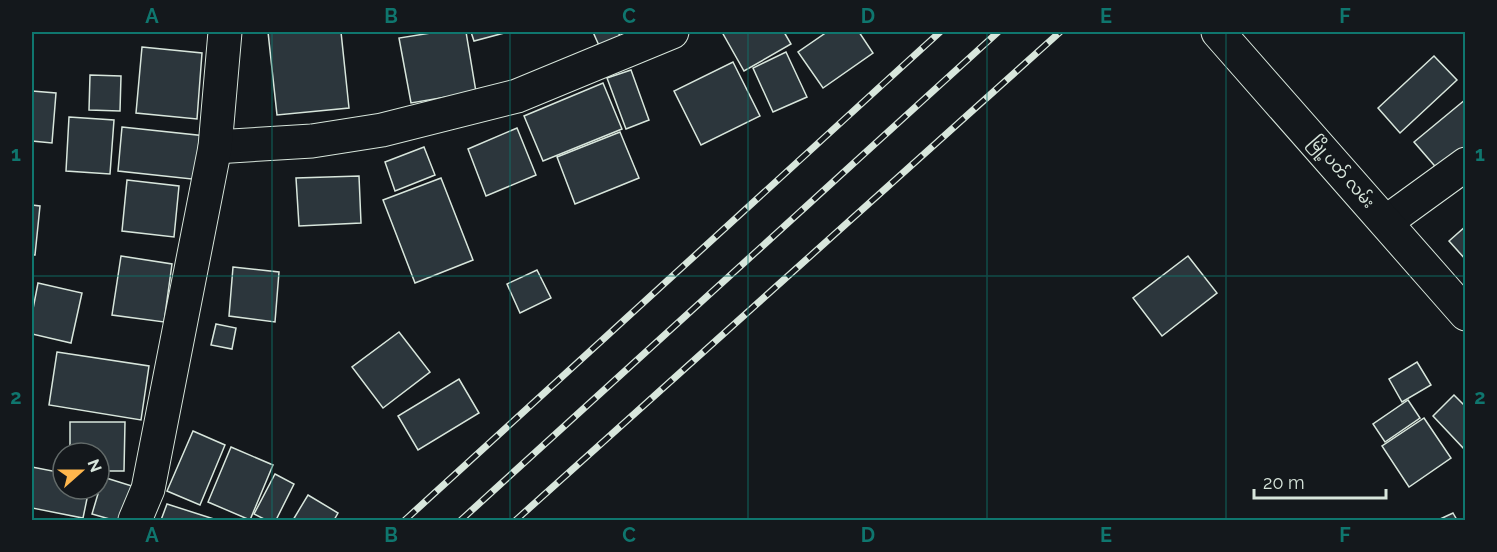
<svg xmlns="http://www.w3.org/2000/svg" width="1497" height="552" font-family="Raleway,'Noto Sans Myanmar',sans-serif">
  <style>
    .building { fill: #2c363c; stroke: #d8e6dc; stroke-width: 1.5 }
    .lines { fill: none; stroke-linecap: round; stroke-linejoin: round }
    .street-casing { stroke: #d8e6dc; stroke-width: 35 }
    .secondary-casing { stroke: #d8e6dc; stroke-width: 35 }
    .street { stroke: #14181c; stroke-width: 33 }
    .secondary { stroke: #14181c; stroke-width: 33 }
    .rail-casing { stroke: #d8e6dc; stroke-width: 7 }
    .rail { stroke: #14181c; stroke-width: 4.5; stroke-dasharray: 14; stroke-linecap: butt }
    .grid { fill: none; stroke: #0f766e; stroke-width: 1.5; stroke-opacity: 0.55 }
    .labels { text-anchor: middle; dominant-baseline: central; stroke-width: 4.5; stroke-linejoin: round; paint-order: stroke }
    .street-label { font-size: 16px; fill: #d8e6dc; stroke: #14181c }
    .neatline { fill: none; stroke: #0f766e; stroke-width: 2 }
    .grid-label { font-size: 20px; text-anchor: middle; font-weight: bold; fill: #0f766e }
  </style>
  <rect width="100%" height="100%" fill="#14181c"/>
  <g class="building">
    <polygon points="268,32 341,32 349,108 277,115"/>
    <polygon points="437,32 466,32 476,92 411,103 399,38"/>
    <polygon points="471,32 508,32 474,41"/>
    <polygon points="593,32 618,32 623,42 601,50"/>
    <polygon points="722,32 784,32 791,44 744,71"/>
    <polygon points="827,32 859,32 873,53 823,88 798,52"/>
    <polygon points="142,47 202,53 197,119 136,113"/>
    <polygon points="786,52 807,97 773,112 753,68"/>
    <polygon points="1434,56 1457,80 1400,133 1378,108"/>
    <polygon points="733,62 760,116 701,145 674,91"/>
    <polygon points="631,70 649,120 626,129 607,78"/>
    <polygon points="90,75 121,76 120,111 89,110"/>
    <polygon points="603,83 622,129 543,161 524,116"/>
    <polygon points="32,91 56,93 52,143 32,141"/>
    <polygon points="1466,99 1466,151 1440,172 1414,142"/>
    <polygon points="69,117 114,120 110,174 66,171"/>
    <polygon points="122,127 206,136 201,180 118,171"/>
    <polygon points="517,128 536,175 486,196 468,149"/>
    <polygon points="620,132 639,178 575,204 557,157"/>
    <polygon points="424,147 435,175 395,191 385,162"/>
    <polygon points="359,176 361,223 299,226 296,178"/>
    <polygon points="441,178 473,260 415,283 383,200"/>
    <polygon points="127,180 179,186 174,237 122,231"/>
    <polygon points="32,205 40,206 35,255 32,255"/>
    <polygon points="1466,226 1466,260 1449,241"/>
    <polygon points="121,256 172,264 164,322 112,315"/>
    <polygon points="1188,256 1217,293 1162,336 1133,298"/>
    <polygon points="233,267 279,272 275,322 229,316"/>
    <polygon points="537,270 551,298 520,313 507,284"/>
    <polygon points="38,283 82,293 71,343 32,334 32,314"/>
    <polygon points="216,324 236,328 232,349 211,345"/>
    <polygon points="399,332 430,372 383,408 352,367"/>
    <polygon points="57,352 149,366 141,420 49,405"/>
    <polygon points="1417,362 1431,385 1402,402 1389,379"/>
    <polygon points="459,379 479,413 418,450 398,416"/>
    <polygon points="1454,395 1466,407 1466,451 1433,416"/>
    <polygon points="1408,400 1420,418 1385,442 1373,424"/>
    <polygon points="1424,418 1451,458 1409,487 1382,446"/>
    <polygon points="70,422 125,422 124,471 99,471 99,453 70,453"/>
    <polygon points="193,431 225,445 200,505 167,491"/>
    <polygon points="231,447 273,465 250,520 208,502"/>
    <polygon points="32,467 63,473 63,489 89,489 83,518 32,508"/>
    <polygon points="275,474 294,484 276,520 266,520 254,514"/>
    <polygon points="103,477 135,487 125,520 113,520 92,514"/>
    <polygon points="308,495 338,513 334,520 293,520"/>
    <polygon points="167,504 217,520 161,520"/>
    <polygon points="1453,513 1457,520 1438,520"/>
  </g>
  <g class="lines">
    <defs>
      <g id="street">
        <polyline points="215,147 312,141 382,130 517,96 672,32"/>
        <polyline points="1386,222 1466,164"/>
        <polyline points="135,520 148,489 215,147 225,32"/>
      </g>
      <polyline id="secondary" points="1218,32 1466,314"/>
    </defs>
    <use href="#street" class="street-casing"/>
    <use href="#secondary" class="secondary-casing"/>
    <use href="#street" class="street"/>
    <use href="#secondary" class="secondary"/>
    <defs>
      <g id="rail">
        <polyline points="405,520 940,32"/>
        <polyline points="461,520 998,32"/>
        <polyline points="516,520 1060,32"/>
      </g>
    </defs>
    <use href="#rail" class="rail-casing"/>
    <use href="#rail" class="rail"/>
  </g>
  <path class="grid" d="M272,32V520M510,32V520M748,32V520M987,32V520M1226,32V520M32,276H1466"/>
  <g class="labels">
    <g class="street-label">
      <text transform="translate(1342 172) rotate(49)">မြို့ပတ် လမ်း</text>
    </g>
  </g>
  <rect width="1497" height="552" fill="none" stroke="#14181c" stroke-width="66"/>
  <g transform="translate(81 471) rotate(69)"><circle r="28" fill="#14181c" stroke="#626a69" stroke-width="1.5"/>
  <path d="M0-4.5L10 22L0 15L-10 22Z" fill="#ffb74d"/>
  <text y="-9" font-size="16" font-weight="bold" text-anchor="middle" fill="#d8e6dc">N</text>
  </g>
  <path d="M1254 489v9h132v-9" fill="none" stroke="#d8e6dc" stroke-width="3"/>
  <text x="1263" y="489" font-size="18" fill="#d8e6dc" stroke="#14181c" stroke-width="4.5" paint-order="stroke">20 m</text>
  <rect x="33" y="33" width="1431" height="486" class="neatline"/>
  <g class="grid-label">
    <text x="152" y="23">A</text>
    <text x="391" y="23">B</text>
    <text x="629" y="23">C</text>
    <text x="868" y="23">D</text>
    <text x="1106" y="23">E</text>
    <text x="1345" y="23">F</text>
    <text x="16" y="161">1</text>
    <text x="1480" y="161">1</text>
    <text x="16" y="404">2</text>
    <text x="1480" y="404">2</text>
    <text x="152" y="542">A</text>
    <text x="391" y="542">B</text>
    <text x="629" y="542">C</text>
    <text x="868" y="542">D</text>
    <text x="1106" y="542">E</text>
    <text x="1345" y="542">F</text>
  </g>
</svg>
